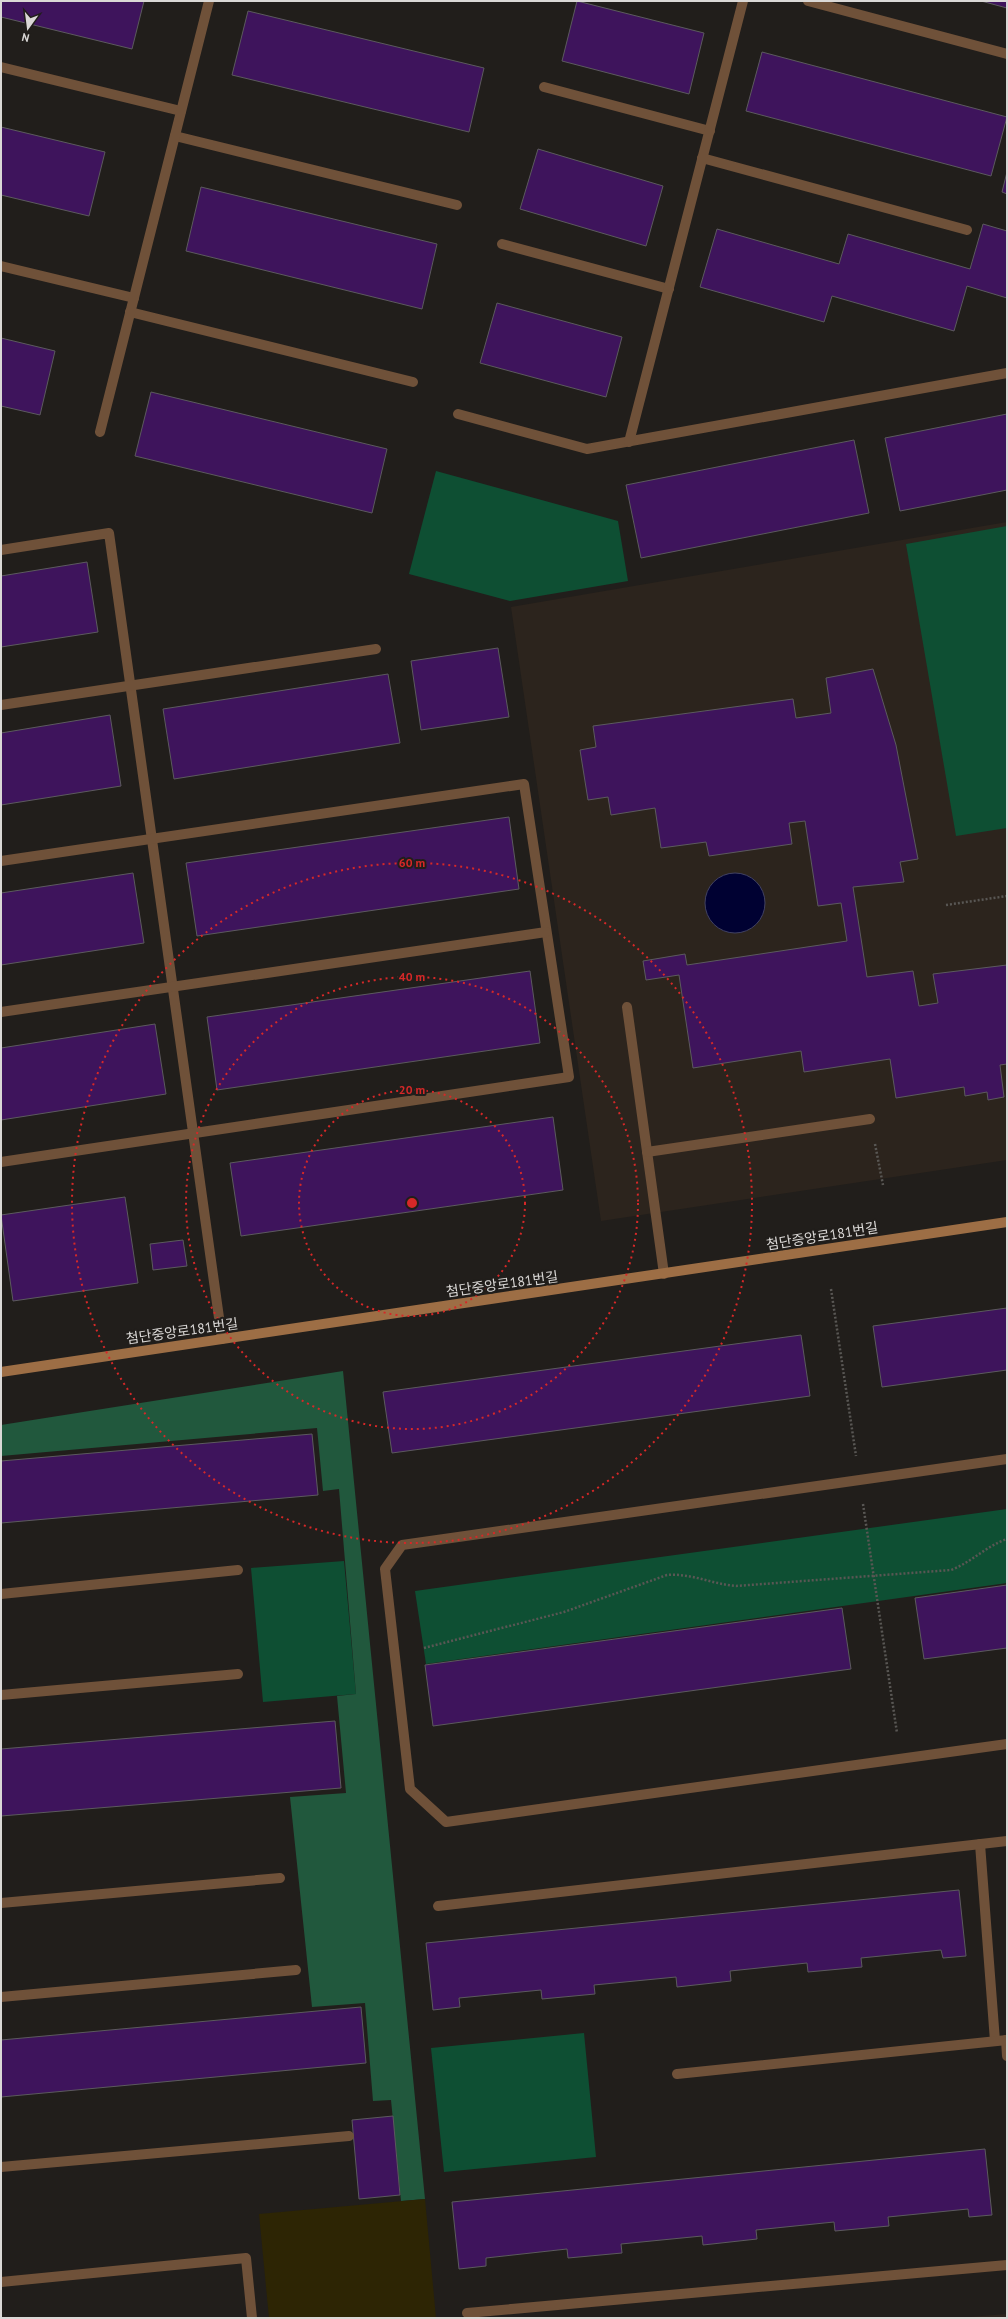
<svg xmlns="http://www.w3.org/2000/svg" width="1008" height="2319" font-family="'PT Sans','Noto Sans KR',sans-serif">
  <style>
    .built { fill: #2c241d }
    .green { fill: #0e4f33 }
    .forest { fill: #21583d }
    .sand { fill: #2d2504 }
    .water { fill: #000132; stroke: #414263 }
    .building { fill: #3e145c; stroke: #5c5a5e }
    .lines { fill: none; stroke-linecap: round; stroke-linejoin: round }
    .path { stroke: #595754; stroke-width: 2.5; stroke-dasharray: 2 2; stroke-linecap: butt }
    .lane { stroke: #6f5139; stroke-width: 10 }
    .secondary { stroke: #9d6e45; stroke-width: 10 }
    .ring { fill: none; stroke: #d62828; stroke-width: 2; stroke-dasharray: 2 4 }
    .labels { text-anchor: middle; dominant-baseline: central; stroke-width: 4; stroke-linejoin: round; paint-order: stroke }
    .street-label { font-size: 14px; fill: #dad8d6; stroke: #211e1b }
    .centre { fill: #d62828; stroke: #211e1b; stroke-width: 2 }
    .ring-label { font-size: 12px; text-anchor: middle; font-weight: bold; fill: #d62828; stroke: #211e1b; stroke-width: 4; stroke-linejoin: round; paint-order: stroke }
  </style>
  <rect width="100%" height="100%" fill="#211e1b"/>
  <g class="built">
    <polygon points="1007,522 1007,1160 601,1221 511,607"/>
    <polygon points="1007,2314 1007,2318 956,2318"/>
  </g>
  <g class="green">
    <polygon points="436,471 618,521 628,581 510,601 409,574"/>
    <polygon points="1007,526 1007,828 956,836 906,544"/>
    <polygon points="1007,1509 1007,1583 426,1664 415,1591"/>
    <polygon points="344,1561 356,1694 263,1702 251,1568"/>
    <polygon points="584,2033 596,2157 444,2172 431,2048"/>
  </g>
  <polygon class="forest" points="343,1371 425,2199 401,2201 391,2100 373,2101 365,2003 312,2007 290,1797 346,1793 337,1696 356,1694 339,1489 323,1491 317,1428 1,1456 1,1425"/>
  <polygon class="sand" points="425,2199 436,2318 269,2318 259,2214"/>
  <circle class="water" cx="735" cy="903" r="30"/>
  <g class="building">
    <polygon points="1,1 144,1 132,49 1,17"/>
    <polygon points="577,1 704,33 689,94 562,61"/>
    <polygon points="981,1 1007,1 1007,8"/>
    <polygon points="248,11 484,68 469,132 232,75"/>
    <polygon points="762,52 1007,117 991,176 746,111"/>
    <polygon points="1,127 105,152 89,216 1,195"/>
    <polygon points="538,149 663,186 646,246 520,209"/>
    <polygon points="1007,172 1007,194 1002,192"/>
    <polygon points="201,187 437,244 422,309 186,251"/>
    <polygon points="983,224 1007,231 1007,298 967,286 954,331 832,296 824,322 700,287 717,229 839,264 848,234 970,269"/>
    <polygon points="497,303 622,337 606,397 480,363"/>
    <polygon points="1,338 55,351 40,415 1,406"/>
    <polygon points="151,392 387,449 372,513 135,456"/>
    <polygon points="1007,414 1007,490 900,511 885,438"/>
    <polygon points="854,440 869,513 641,558 626,485"/>
    <polygon points="87,562 98,632 1,647 1,576"/>
    <polygon points="498,648 509,717 421,730 411,661"/>
    <polygon points="873,669 896,745 918,859 900,862 904,882 853,887 867,977 913,971 919,1006 938,1003 933,974 1007,965 1007,1064 1000,1065 1004,1097 988,1100 987,1092 965,1096 964,1087 896,1098 890,1059 804,1072 801,1051 693,1068 679,975 646,980 643,961 685,954 687,965 847,941 841,903 818,906 805,821 789,823 792,844 709,856 706,842 661,848 655,808 611,815 608,797 588,800 580,750 596,747 593,726 793,699 796,718 831,713 826,678"/>
    <polygon points="388,674 400,743 174,779 163,709"/>
    <polygon points="110,715 121,786 1,805 1,733"/>
    <polygon points="509,817 519,889 197,936 186,863"/>
    <polygon points="133,873 144,943 1,965 1,893"/>
    <polygon points="530,971 540,1043 217,1090 207,1017"/>
    <polygon points="155,1024 166,1094 1,1120 1,1048"/>
    <polygon points="553,1117 563,1190 241,1236 230,1163"/>
    <polygon points="125,1197 138,1283 13,1301 1,1215"/>
    <polygon points="183,1240 187,1266 153,1270 150,1244"/>
    <polygon points="1007,1308 1007,1370 882,1387 873,1326"/>
    <polygon points="801,1335 810,1396 392,1453 383,1392"/>
    <polygon points="312,1434 318,1495 1,1523 1,1461"/>
    <polygon points="1007,1585 1007,1648 924,1659 915,1598"/>
    <polygon points="842,1608 851,1669 433,1726 425,1665"/>
    <polygon points="335,1721 341,1788 1,1816 1,1749"/>
    <polygon points="959,1890 966,1956 943,1958 941,1950 861,1958 862,1967 808,1972 807,1963 730,1971 731,1981 677,1987 676,1977 594,1985 595,1994 542,1999 541,1990 459,1998 460,2007 433,2010 426,1943"/>
    <polygon points="361,2007 366,2063 1,2097 1,2040"/>
    <polygon points="393,2116 400,2195 359,2199 352,2120"/>
    <polygon points="985,2149 992,2215 969,2217 968,2209 888,2217 889,2226 835,2231 834,2222 756,2230 757,2239 703,2245 702,2236 621,2244 622,2253 568,2258 567,2249 486,2258 486,2266 459,2269 452,2202"/>
  </g>
  <g class="lines">
    <g class="path">
      <polyline points="946,905 1007,896"/>
      <polyline points="875,1144 883,1185"/>
      <polyline points="831,1289 856,1456"/>
      <polyline points="863,1504 897,1733"/>
      <path d="M424,1648L564,1612L667,1575C691,1573 712,1584 736,1586L951,1570C972,1562 986,1546 1007,1539"/>
    </g>
    <g class="lane">
      <polyline points="808,1 1007,54"/>
      <polyline points="1,67 181,111"/>
      <polyline points="544,87 710,131"/>
      <polyline points="175,136 457,205"/>
      <polyline points="702,158 967,230"/>
      <polyline points="502,244 669,289"/>
      <polyline points="1,266 134,298"/>
      <polyline points="130,312 413,382"/>
      <polyline points="458,414 587,449 1007,373"/>
      <polyline points="100,432 209,1"/>
      <polyline points="629,442 743,1"/>
      <polyline points="1,550 109,533 222,1339"/>
      <polyline points="1,705 376,649"/>
      <polyline points="1,861 524,784 569,1077 1,1162"/>
      <polyline points="627,1007 664,1274"/>
      <polyline points="1,1012 546,932"/>
      <polyline points="647,1152 870,1119"/>
      <polyline points="1007,1459 402,1545 385,1569 410,1789 446,1822 1007,1744"/>
      <polyline points="1,1594 238,1570"/>
      <polyline points="1,1695 238,1674"/>
      <polyline points="980,1844 995,2041"/>
      <polyline points="1,1903 280,1878"/>
      <polyline points="438,1906 1007,1841"/>
      <polyline points="1,1997 296,1970"/>
      <polyline points="1006,2040 1007,2056"/>
      <polyline points="677,2074 1007,2040"/>
      <polyline points="1,2167 349,2136"/>
      <polyline points="1,2282 246,2258 252,2318"/>
      <polyline points="467,2313 1007,2265"/>
    </g>
    <polyline class="secondary" points="1,1372 1007,1222"/>
  </g>
  <g class="ring">
    <circle cx="412" cy="1203" r="113"/>
    <circle cx="412" cy="1203" r="226"/>
    <circle cx="412" cy="1203" r="340"/>
  </g>
  <g class="labels">
    <g class="street-label">
      <text transform="translate(822 1236) rotate(-9)">첨단중앙로181번길</text>
      <text transform="translate(502 1284) rotate(-8)">첨단중앙로181번길</text>
      <text transform="translate(182 1331) rotate(-8)">첨단중앙로181번길</text>
    </g>
  </g>
  <circle cx="412" cy="1203" r="6" class="centre"/>
  <g class="ring-label">
    <text x="412" y="867">60 m</text>
    <text x="412" y="981">40 m</text>
    <text x="412" y="1094">20 m</text>
  </g>
  <rect width="1008" height="2319" fill="none" stroke="#dad8d6" stroke-width="4"/>
  <g transform="translate(28 28) rotate(194)" stroke="#211e1b" stroke-width="3" paint-order="stroke">
  <path d="M0-3L7 15L0 10L-7 15Z" fill="#dad8d6"/>
  <text y="-6" font-size="11" font-weight="bold" text-anchor="middle" fill="#dad8d6">N</text>
  </g>
</svg>
